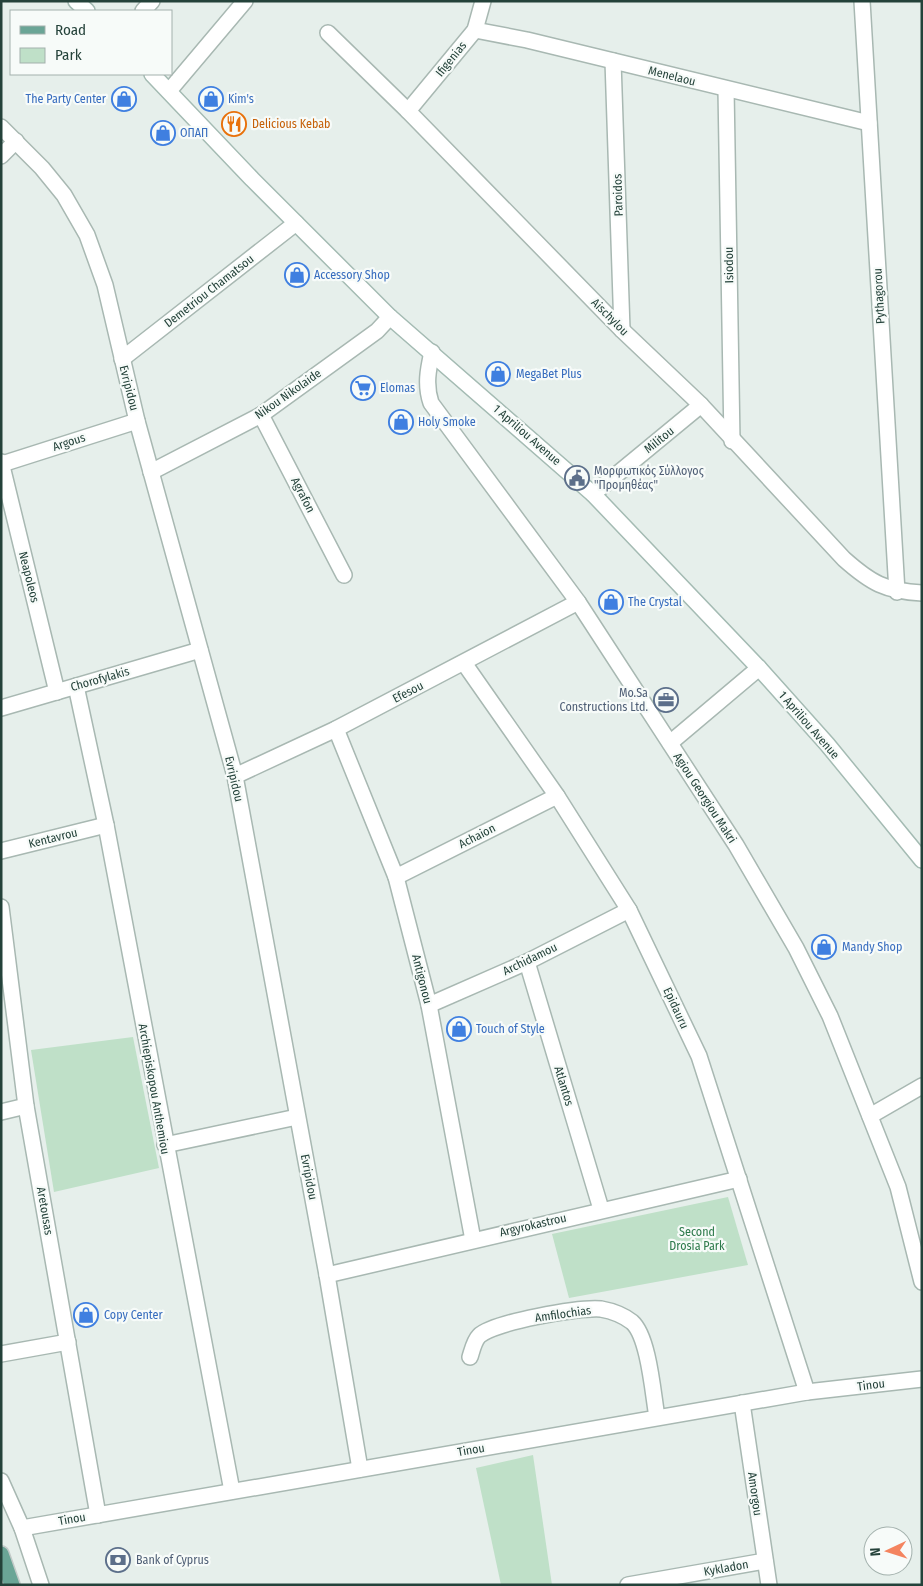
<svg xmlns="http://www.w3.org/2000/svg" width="923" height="1586" font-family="'Fira Sans Condensed',sans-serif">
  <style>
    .green { fill: #bfe0c8 }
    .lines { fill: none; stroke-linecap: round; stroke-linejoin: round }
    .minor-casing { stroke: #a8b8b2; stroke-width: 18 }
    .tertiary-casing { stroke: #a8b8b2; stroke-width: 18 }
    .secondary-casing { stroke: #a4bbb3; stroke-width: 18 }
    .primary-casing { stroke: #c2cac8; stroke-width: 18 }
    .minor { stroke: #fff; stroke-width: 15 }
    .tertiary { stroke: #fff; stroke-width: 15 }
    .secondary { stroke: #fff; stroke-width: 15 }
    .primary { stroke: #6aa596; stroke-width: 15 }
    .labels { text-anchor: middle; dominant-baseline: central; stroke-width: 4.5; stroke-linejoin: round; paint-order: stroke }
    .street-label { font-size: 12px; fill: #24423a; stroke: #f7fbf9 }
    .shop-label { font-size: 12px; fill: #366cbe; stroke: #f7fbf9; text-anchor: start }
    .food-label { font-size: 12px; fill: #c56008; stroke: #f7fbf9; text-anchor: start }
    .service-label { font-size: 12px; fill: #4e5e75; stroke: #f7fbf9; text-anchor: start }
    .park-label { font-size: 12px; fill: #2d7a4b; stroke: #f7fbf9 }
  </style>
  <rect width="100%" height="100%" fill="#e6efeb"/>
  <g class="green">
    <polygon points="133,1037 159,1168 54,1192 31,1050"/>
    <polygon points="728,1197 748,1265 569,1298 552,1234"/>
    <polygon points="533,1455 552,1585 501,1585 476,1468"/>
  </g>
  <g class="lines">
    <defs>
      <g id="minor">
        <polyline points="862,1 897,592"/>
        <polyline points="143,11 152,1"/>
        <polyline points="475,30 527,40 869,123"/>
        <path d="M328,33L408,111L622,330L701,405L844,559C871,583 885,591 922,593"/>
        <polyline points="613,61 622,330"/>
        <polyline points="726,89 732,441"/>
        <polyline points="169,91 245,1"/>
        <polyline points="408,111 475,30 483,1"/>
        <polyline points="1,127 42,168 64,195 87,235 105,285 137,421 235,776 327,1275 360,1469"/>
        <polyline points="1,156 16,141"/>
        <polyline points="122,359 296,223"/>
        <polyline points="261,415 344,575"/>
        <polyline points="1,462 57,692"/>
        <polyline points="2,464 137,421"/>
        <polyline points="151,472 261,415 377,331 390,317"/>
        <polyline points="593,494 701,405"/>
        <polyline points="464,663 557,796 629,910 699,1056 807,1392"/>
        <polyline points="76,686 106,825 232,1491"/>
        <polyline points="1,708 200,650"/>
        <polyline points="336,729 396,877 429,1005 473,1240"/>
        <polyline points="670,743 759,668"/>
        <polyline points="235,776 336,729 578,602"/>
        <polyline points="1,851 106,825"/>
        <polyline points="396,877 557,796"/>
        <polyline points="1,907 26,1106 98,1515"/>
        <polyline points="527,962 601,1209"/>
        <polyline points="429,1005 527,962 629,910"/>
        <polyline points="1,1112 26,1106"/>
        <polyline points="870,1116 922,1086"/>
        <polyline points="165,1145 297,1117"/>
        <polyline points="327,1275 739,1179"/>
        <polyline points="1,1354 68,1342"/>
        <path d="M470,1357C472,1351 474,1341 479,1336C493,1322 580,1307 601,1309C612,1311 623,1315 632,1322C649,1337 653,1395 657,1417"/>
        <polyline points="742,1403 769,1585"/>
        <polyline points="1,1481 22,1528 41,1585"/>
        <polyline points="22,1528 807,1392 922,1379"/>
        <polyline points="628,1585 765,1561"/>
      </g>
      <path id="tertiary" d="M432,352C428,370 425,385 431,403L578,602L736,845L796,948L830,1016L898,1187L922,1282"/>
      <g id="secondary">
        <polyline points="76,1 87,11"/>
        <polyline points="152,74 252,179 390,317 593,494 759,668 827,744 922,860"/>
      </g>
      <polyline id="primary" points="1,1554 12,1585"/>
    </defs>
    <use href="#minor" class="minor-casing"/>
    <use href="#tertiary" class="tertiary-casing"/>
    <use href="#secondary" class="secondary-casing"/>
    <use href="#primary" class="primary-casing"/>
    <use href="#minor" class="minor"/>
    <use href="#tertiary" class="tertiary"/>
    <use href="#secondary" class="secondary"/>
    <use href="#primary" class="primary"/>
  </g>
  <defs>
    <symbol id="shop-ring" viewBox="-11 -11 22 22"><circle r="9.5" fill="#f7fbf9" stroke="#3f7fe0" stroke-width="1.5"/><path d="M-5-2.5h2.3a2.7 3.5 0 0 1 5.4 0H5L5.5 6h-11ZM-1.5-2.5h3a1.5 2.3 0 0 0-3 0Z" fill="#3f7fe0"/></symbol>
    <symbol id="restaurant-ring" viewBox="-11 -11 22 22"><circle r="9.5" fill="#f7fbf9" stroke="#e8710a" stroke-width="1.5"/><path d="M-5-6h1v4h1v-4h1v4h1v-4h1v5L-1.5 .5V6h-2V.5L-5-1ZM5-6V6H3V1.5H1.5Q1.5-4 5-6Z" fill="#e8710a"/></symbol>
    <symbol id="supermarket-ring" viewBox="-11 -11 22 22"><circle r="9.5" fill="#f7fbf9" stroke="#3f7fe0" stroke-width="1.5"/><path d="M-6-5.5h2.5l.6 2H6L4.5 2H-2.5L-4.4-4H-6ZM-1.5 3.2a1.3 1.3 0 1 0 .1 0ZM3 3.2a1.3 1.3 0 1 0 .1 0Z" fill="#3f7fe0"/></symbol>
    <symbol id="civic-ring" viewBox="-11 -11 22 22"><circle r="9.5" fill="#f7fbf9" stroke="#5c6f8a" stroke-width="1.5"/><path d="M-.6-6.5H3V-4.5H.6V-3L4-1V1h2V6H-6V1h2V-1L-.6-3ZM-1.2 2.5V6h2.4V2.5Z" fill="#5c6f8a"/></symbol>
    <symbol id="office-ring" viewBox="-11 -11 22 22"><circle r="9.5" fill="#f7fbf9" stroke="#5c6f8a" stroke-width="1.5"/><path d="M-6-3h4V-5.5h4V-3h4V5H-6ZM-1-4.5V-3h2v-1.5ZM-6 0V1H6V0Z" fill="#5c6f8a"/></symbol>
    <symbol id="bank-ring" viewBox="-11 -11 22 22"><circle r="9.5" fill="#f7fbf9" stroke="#5c6f8a" stroke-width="1.5"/><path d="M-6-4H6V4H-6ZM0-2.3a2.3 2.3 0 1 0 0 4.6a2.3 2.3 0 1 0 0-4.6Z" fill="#5c6f8a"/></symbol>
  </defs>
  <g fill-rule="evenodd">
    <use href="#shop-ring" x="110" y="85" width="28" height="28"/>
    <use href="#shop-ring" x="197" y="85" width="28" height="28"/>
    <use href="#restaurant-ring" x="220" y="110" width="28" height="28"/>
    <use href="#shop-ring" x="149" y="119" width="28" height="28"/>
    <use href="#shop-ring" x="283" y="261" width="28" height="28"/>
    <use href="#shop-ring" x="484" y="360" width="28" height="28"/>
    <use href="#supermarket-ring" x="349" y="374" width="28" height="28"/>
    <use href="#shop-ring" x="387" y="408" width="28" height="28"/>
    <use href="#civic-ring" x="563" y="464" width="28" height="28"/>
    <use href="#shop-ring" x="597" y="588" width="28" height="28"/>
    <use href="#office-ring" x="652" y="686" width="28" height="28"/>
    <use href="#shop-ring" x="810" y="933" width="28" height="28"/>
    <use href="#shop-ring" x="445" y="1015" width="28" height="28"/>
    <use href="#shop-ring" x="72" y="1301" width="28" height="28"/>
    <use href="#bank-ring" x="104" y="1546" width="28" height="28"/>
  </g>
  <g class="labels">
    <g class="street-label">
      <text transform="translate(451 59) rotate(-51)">Ifigenias</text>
      <text transform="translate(672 76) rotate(14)">Menelaou</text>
      <text transform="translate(618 195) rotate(-92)">Paroidos</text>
      <text transform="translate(729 265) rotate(-91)">Isiodou</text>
      <text transform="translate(209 291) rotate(-38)">Demetriou Chamatsou</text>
      <text transform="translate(879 296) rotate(-93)">Pythagorou</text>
      <text transform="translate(610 317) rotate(45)">Aischylou</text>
      <text transform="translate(129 388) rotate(76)">Evripidou</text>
      <text transform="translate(288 394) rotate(-35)">Nikou Nikolaide</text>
      <text transform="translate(527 435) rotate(41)">1 Apriliou Avenue</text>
      <text transform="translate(659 440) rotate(-39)">Militou</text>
      <text transform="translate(69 442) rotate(-18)">Argous</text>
      <text transform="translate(303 495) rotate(63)">Agrafon</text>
      <text transform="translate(29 577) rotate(76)">Neapoleos</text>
      <text transform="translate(100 679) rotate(-16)">Chorofylakis</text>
      <text transform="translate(408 692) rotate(-27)">Efesou</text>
      <text transform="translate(809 725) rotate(49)">1 Apriliou Avenue</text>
      <text transform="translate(234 779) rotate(77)">Evripidou</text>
      <text transform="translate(705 798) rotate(57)">Agiou Georgiou Makri</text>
      <text transform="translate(477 836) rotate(-27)">Achaion</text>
      <text transform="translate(53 838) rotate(-14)">Kentavrou</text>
      <text transform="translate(530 959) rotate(-26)">Archidamou</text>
      <text transform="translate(422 979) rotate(76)">Antigonou</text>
      <text transform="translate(676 1008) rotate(65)">Epidauru</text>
      <text transform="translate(564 1086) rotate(73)">Atlantos</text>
      <text transform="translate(154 1089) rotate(80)">Archiepiskopou Anthemiou</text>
      <text transform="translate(309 1177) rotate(79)">Evripidou</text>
      <text transform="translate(45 1211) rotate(80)">Aretousas</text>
      <text transform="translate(533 1225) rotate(-13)">Argyrokastrou</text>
      <text transform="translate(563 1314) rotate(-8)">Amfilochias</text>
      <text transform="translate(871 1385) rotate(-7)">Tinou</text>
      <text transform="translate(471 1450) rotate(-10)">Tinou</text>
      <text transform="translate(755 1494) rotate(82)">Amorgou</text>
      <text transform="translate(72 1519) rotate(-10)">Tinou</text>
      <text transform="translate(726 1568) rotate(-10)">Kykladon</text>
    </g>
    <g class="shop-label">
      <text x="106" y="99" text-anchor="end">The Party Center</text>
      <text x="228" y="99">Kim's</text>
      <text x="180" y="133">ΟΠΑΠ</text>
      <text x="314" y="275">Accessory Shop</text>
      <text x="516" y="374">MegaBet Plus</text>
      <text x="380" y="388">Elomas</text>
      <text x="418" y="422">Holy Smoke</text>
      <text x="628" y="602">The Crystal</text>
      <text x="842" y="947">Mandy Shop</text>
      <text x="476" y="1029">Touch of Style</text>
      <text x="104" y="1315">Copy Center</text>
    </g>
    <g class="food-label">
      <text x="252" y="124">Delicious Kebab</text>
    </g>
    <g class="service-label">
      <text x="594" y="471">Μορφωτικός Σύλλογος<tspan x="594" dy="14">"Προμηθέας"</tspan></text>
      <text x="648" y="693" text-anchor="end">Mo.Sa<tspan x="648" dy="14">Constructions Ltd.</tspan></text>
      <text x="136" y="1560">Bank of Cyprus</text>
    </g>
    <g class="park-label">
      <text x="697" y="1232">Second<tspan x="697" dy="14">Drosia Park</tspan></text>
    </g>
  </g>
  <rect width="923" height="1586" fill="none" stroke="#24423a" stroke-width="5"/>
  <rect x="10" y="10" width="162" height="65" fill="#f7fbf9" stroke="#a3b1ad"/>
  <rect x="20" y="26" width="25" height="8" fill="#6aa596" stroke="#a3b1ad"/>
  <text x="55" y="35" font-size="15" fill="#24423a">Road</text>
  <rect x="20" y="48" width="25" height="15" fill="#bfe0c8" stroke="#a3b1ad"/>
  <text x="55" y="60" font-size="15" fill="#24423a">Park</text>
  <g transform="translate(888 1551) rotate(266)"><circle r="24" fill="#f7fbf9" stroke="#a3b1ad"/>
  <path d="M0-4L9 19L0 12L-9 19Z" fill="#f4845f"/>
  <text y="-8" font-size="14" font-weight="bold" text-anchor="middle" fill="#24423a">N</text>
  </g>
</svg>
